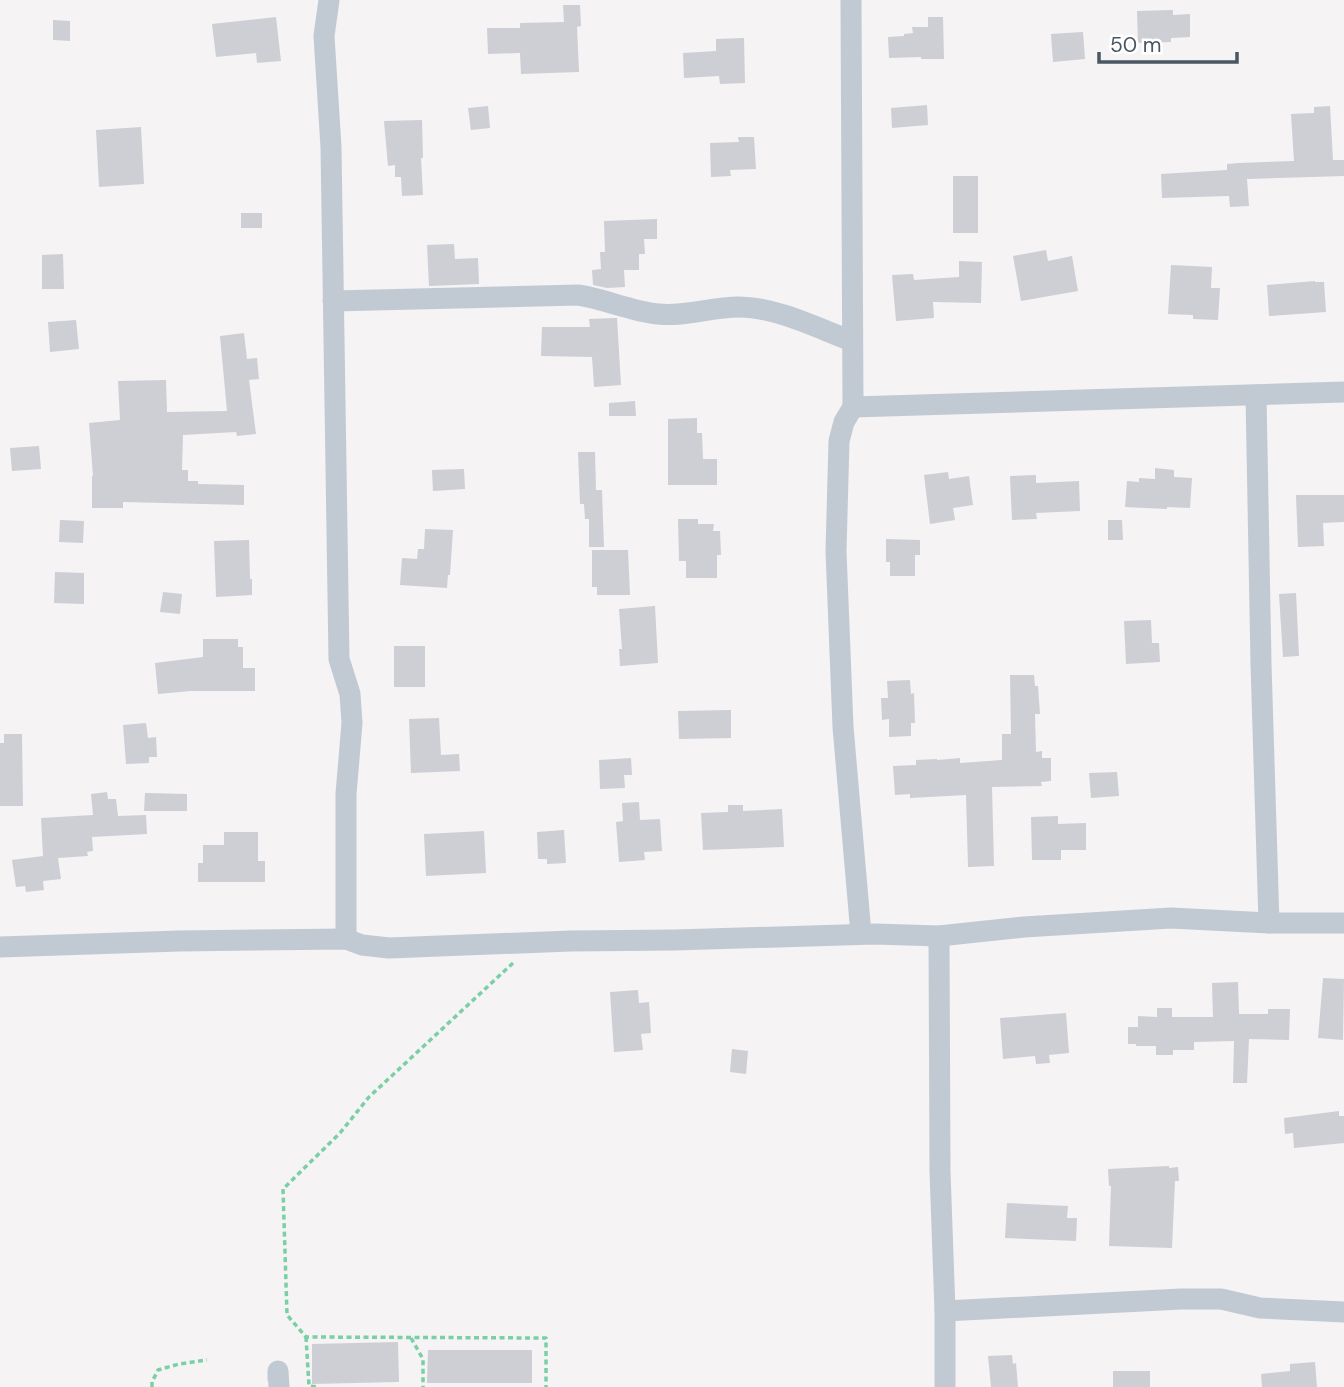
<svg xmlns="http://www.w3.org/2000/svg" width="1344" height="1387" font-family="'DM Sans',sans-serif">
  <style>
    .building { fill: #cdcfd5 }
    .lines { fill: none; stroke-linecap: round; stroke-linejoin: round }
    .path { stroke: #7ad0a6; stroke-width: 3.5; stroke-dasharray: 5 3.5; stroke-linecap: butt }
    .minor { stroke: #c1cad2; stroke-width: 21 }
  </style>
  <rect width="100%" height="100%" fill="#f5f3f3"/>
  <g class="building">
    <polygon points="563,5 580,5 581,26 577,27 579,72 521,74 520,53 488,54 487,28 520,28 520,23 564,22"/>
    <polygon points="1173,10 1173,15 1190,14 1190,37 1171,38 1171,42 1138,43 1137,11"/>
    <polygon points="276,17 281,61 257,63 256,53 216,57 212,24"/>
    <polygon points="928,17 943,17 944,59 921,59 921,57 889,58 888,37 904,36 904,34 913,33 912,27 928,27"/>
    <polygon points="53,20 70,21 70,41 53,40"/>
    <polygon points="1083,32 1085,59 1053,62 1051,34"/>
    <polygon points="744,38 745,83 720,84 719,76 684,78 683,53 716,51 716,39"/>
    <polygon points="927,105 928,125 892,128 891,108"/>
    <polygon points="488,106 490,128 471,130 468,108"/>
    <polygon points="1330,106 1333,160 1344,160 1344,176 1247,179 1249,206 1230,207 1229,196 1162,198 1161,174 1227,170 1227,164 1239,163 1294,161 1291,114 1314,113 1314,107"/>
    <polygon points="422,120 423,158 421,158 423,195 402,196 401,177 395,177 395,165 388,166 384,121"/>
    <polygon points="141,127 144,184 99,187 96,130"/>
    <polygon points="738,137 754,137 756,169 730,170 731,176 711,177 710,143 739,142"/>
    <rect x="953" y="176" width="25" height="57"/>
    <rect x="241" y="213" width="21" height="15"/>
    <polygon points="657,219 657,239 644,239 645,254 639,254 639,270 624,270 625,287 607,288 593,285 592,270 601,269 600,252 605,252 604,221"/>
    <polygon points="454,244 455,259 478,258 479,284 429,286 427,245"/>
    <polygon points="1046,250 1048,261 1072,256 1078,291 1021,301 1013,256"/>
    <polygon points="63,254 64,289 42,289 42,255"/>
    <polygon points="959,261 982,262 981,303 933,302 934,318 896,321 892,275 913,274 914,280 959,277"/>
    <polygon points="1171,265 1212,267 1211,288 1220,288 1218,320 1193,319 1193,315 1168,314"/>
    <polygon points="1315,281 1315,282 1324,282 1326,312 1269,316 1267,285"/>
    <polygon points="614,318 617,318 621,385 594,387 592,357 541,356 542,327 590,327 589,319"/>
    <polygon points="76,320 79,349 50,352 48,322"/>
    <polygon points="244,333 247,359 257,358 259,379 249,380 256,434 237,436 236,432 183,435 182,470 188,470 188,481 198,481 198,484 244,485 244,505 123,502 123,508 92,508 92,476 93,476 89,423 120,420 118,381 166,380 167,412 227,411 220,336"/>
    <polygon points="635,401 636,416 609,416 609,403"/>
    <polygon points="697,418 697,433 702,433 703,459 717,459 717,485 668,485 668,419"/>
    <polygon points="39,446 41,469 12,471 10,448"/>
    <polygon points="578,452 595,452 596,490 602,490 604,547 589,547 589,519 585,519 584,504 580,504"/>
    <polygon points="1155,468 1174,470 1174,477 1192,478 1190,508 1167,507 1167,509 1125,507 1127,481 1139,482 1139,478 1155,479"/>
    <polygon points="464,469 465,489 433,491 432,470"/>
    <polygon points="948,472 949,479 969,476 973,505 953,508 955,520 930,524 924,475"/>
    <polygon points="1036,475 1036,483 1079,481 1080,511 1036,513 1037,519 1012,520 1010,476"/>
    <polygon points="1296,495 1344,495 1344,522 1323,523 1324,546 1298,547"/>
    <polygon points="678,519 698,519 698,524 714,524 713,531 720,531 721,555 717,555 717,578 686,578 686,561 679,561"/>
    <polygon points="60,520 84,521 83,543 59,542"/>
    <polygon points="1108,520 1122,520 1123,540 1108,540"/>
    <polygon points="425,529 453,530 450,575 448,575 447,588 400,585 402,558 417,559 418,549 424,549"/>
    <polygon points="886,539 920,540 920,555 915,555 915,576 890,576 890,562 886,562"/>
    <polygon points="249,540 250,579 252,579 252,595 216,597 214,541"/>
    <polygon points="592,550 628,550 630,595 597,595 597,587 592,587"/>
    <polygon points="55,572 84,573 84,604 54,603"/>
    <polygon points="163,592 182,594 180,614 160,612"/>
    <polygon points="1296,593 1299,656 1283,657 1279,594"/>
    <polygon points="655,606 658,663 620,666 619,649 622,649 619,609"/>
    <polygon points="1151,620 1152,643 1159,643 1160,662 1126,664 1124,621"/>
    <polygon points="203,639 238,639 238,647 243,647 243,668 255,668 255,691 190,691 158,694 155,663 203,657"/>
    <rect x="394" y="646" width="31" height="41"/>
    <polygon points="1010,675 1034,675 1035,686 1038,686 1040,714 1035,714 1036,752 1042,751 1042,758 1051,758 1051,781 1041,782 1042,786 992,787 994,866 968,867 966,795 910,798 910,794 895,795 893,766 916,765 916,760 937,759 937,760 960,758 960,763 1002,760 1002,734 1011,734"/>
    <polygon points="910,680 911,694 914,693 915,723 911,723 911,736 889,737 889,719 882,720 881,698 888,698 887,681"/>
    <polygon points="731,710 731,738 679,739 678,711"/>
    <polygon points="439,718 441,755 459,754 460,771 411,773 409,719"/>
    <polygon points="146,723 148,738 156,737 157,757 149,757 149,763 126,764 123,725"/>
    <polygon points="4,734 22,734 23,806 0,806 0,743 4,743"/>
    <polygon points="631,758 632,775 624,775 625,788 600,789 599,760"/>
    <polygon points="1117,772 1119,796 1091,798 1089,773"/>
    <polygon points="107,792 108,799 116,799 118,816 146,815 147,834 92,837 93,851 87,852 88,856 58,858 61,879 43,881 44,890 26,892 25,886 16,887 12,860 43,856 41,818 93,815 91,794"/>
    <polygon points="145,793 187,794 187,811 144,811"/>
    <polygon points="639,802 640,820 660,819 662,851 644,852 645,860 619,862 616,822 623,821 622,803"/>
    <polygon points="728,805 743,805 743,811 782,809 784,847 703,850 701,813 728,812"/>
    <polygon points="1058,816 1058,824 1086,823 1086,850 1061,850 1061,860 1032,860 1031,817"/>
    <polygon points="564,830 566,863 547,864 547,859 538,859 537,832"/>
    <polygon points="484,831 486,873 426,876 424,834"/>
    <polygon points="224,832 258,832 258,861 265,861 265,882 198,882 198,863 203,863 203,845 224,845"/>
    <polygon points="1323,978 1344,979 1343,1040 1318,1038"/>
    <polygon points="1238,982 1239,1014 1268,1014 1268,1009 1290,1009 1289,1040 1249,1039 1247,1083 1233,1083 1234,1041 1194,1042 1194,1050 1173,1050 1173,1055 1156,1055 1156,1046 1136,1046 1136,1044 1128,1044 1128,1027 1138,1027 1138,1016 1157,1017 1157,1008 1172,1008 1172,1017 1213,1017 1212,983"/>
    <polygon points="638,990 639,1003 649,1002 651,1033 641,1034 643,1050 614,1052 610,992"/>
    <polygon points="1066,1013 1069,1053 1049,1055 1050,1063 1036,1064 1035,1056 1003,1059 1000,1018"/>
    <polygon points="732,1049 748,1051 746,1074 730,1072"/>
    <polygon points="1339,1111 1339,1116 1344,1116 1344,1143 1294,1148 1293,1133 1285,1134 1284,1118"/>
    <polygon points="1169,1166 1169,1168 1178,1167 1179,1181 1175,1181 1172,1248 1109,1246 1111,1186 1109,1186 1108,1169"/>
    <polygon points="1007,1203 1068,1206 1067,1218 1077,1218 1076,1241 1005,1238"/>
    <polygon points="398,1342 399,1382 312,1384 312,1344"/>
    <polygon points="428,1350 532,1350 532,1383 427,1383"/>
    <polygon points="1012,1355 1013,1364 1016,1363 1018,1387 991,1387 988,1356"/>
    <polygon points="1315,1362 1317,1387 1262,1387 1261,1374 1290,1371 1290,1364"/>
    <rect x="1113" y="1371" width="37" height="16"/>
  </g>
  <g class="lines">
    <g class="path">
      <polyline points="513,963 369,1097 340,1133 283,1189 287,1315 306,1337 546,1338 546,1387"/>
      <polyline points="306,1337 309,1386 318,1387"/>
      <polyline points="411,1338 423,1359 423,1387"/>
      <polyline points="152,1387 152,1382 158,1370 179,1364 207,1360"/>
    </g>
    <g class="minor">
      <polyline points="329,0 324,36 331,147 339,659 350,694 352,723 346,794 346,939"/>
      <polyline points="851,0 853,407 1344,392"/>
      <path d="M333,301L578,295C605,299 630,311 658,314C685,317 711,307 739,307C776,307 817,328 852,341"/>
      <polyline points="1256,395 1261,664 1269,923"/>
      <polyline points="853,407 844,422 839,441 836,551 843,727 861,934"/>
      <polyline points="939,936 940,1171 945,1311"/>
      <polyline points="0,947 179,941 346,939 362,945 389,948 571,941 675,940 875,934 939,936 1024,927 1171,918 1269,923 1344,923"/>
      <polyline points="278,1379 278,1371 279,1387"/>
      <polyline points="945,1387 945,1311 1181,1299 1221,1299 1260,1308 1344,1312"/>
    </g>
  </g>
  <path d="M1099 52v10h138v-10" fill="none" stroke="#4a5661" stroke-width="3.5"/>
  <text x="1110" y="52" font-size="21" fill="#4a5661" stroke="#ffffff" stroke-width="5" paint-order="stroke">50 m</text>
</svg>
